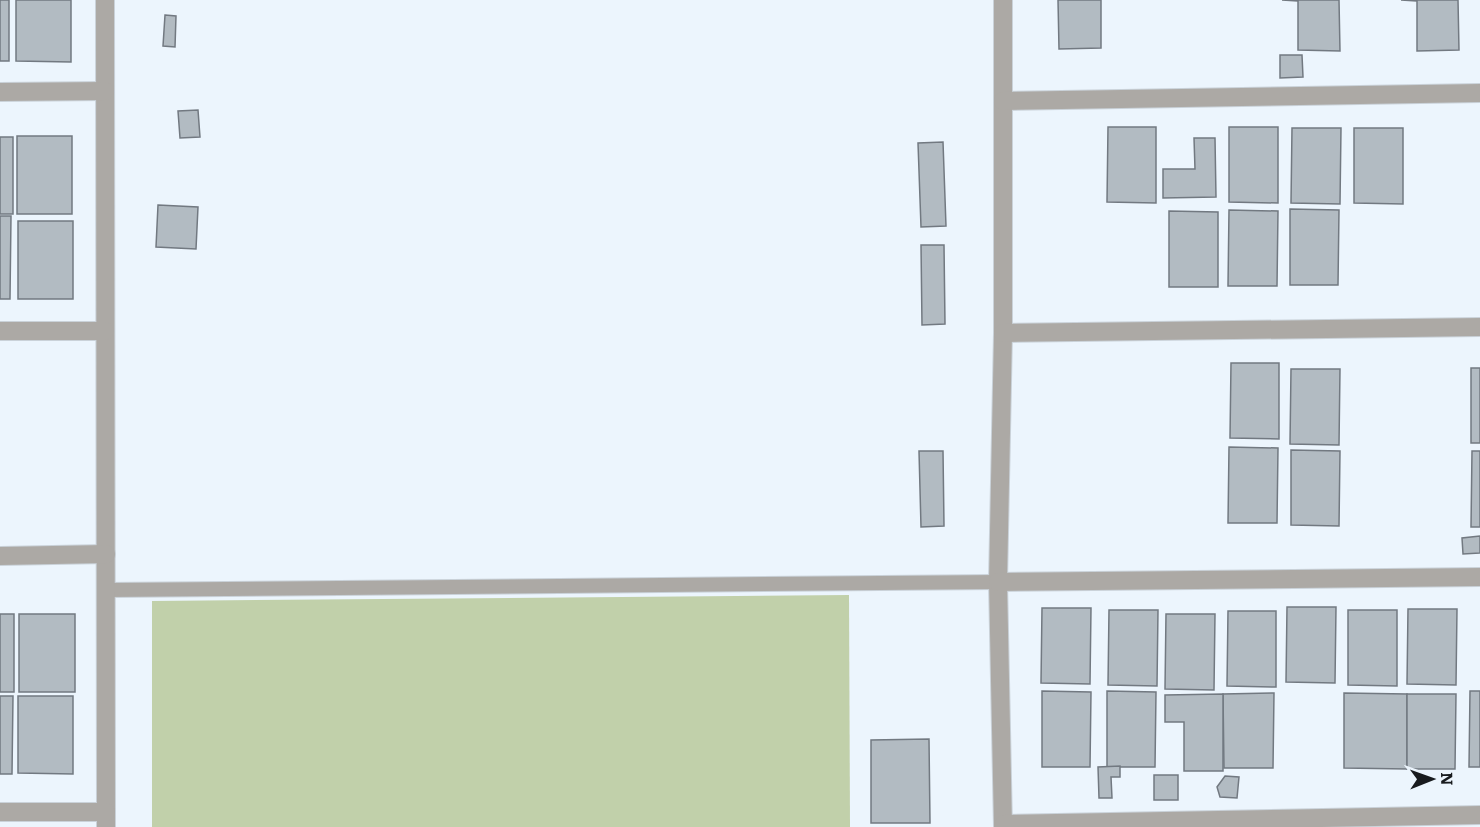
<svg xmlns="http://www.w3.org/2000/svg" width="1480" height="827" font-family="Literata,serif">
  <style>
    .green { fill: #c1d0aa }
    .building { fill: #b2bbc2; stroke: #727981; stroke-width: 1.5 }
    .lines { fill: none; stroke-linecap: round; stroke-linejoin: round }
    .lane-casing { stroke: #cad2d9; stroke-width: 16 }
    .street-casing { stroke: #cad2d9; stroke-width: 20 }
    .lane { stroke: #aca9a5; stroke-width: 14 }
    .street { stroke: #aca9a5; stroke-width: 18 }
  </style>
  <rect width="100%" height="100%" fill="#ecf5fd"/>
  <polygon class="green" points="849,595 850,827 152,827 152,601"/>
  <g class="building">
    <rect x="0" y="0" width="9" height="61"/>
    <polygon points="16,0 71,0 71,62 16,61"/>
    <polygon points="1058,0 1101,0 1101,48 1059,49"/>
    <polygon points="1282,0 1339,0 1340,51 1298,50 1298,1"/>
    <polygon points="1458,0 1459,50 1417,51 1417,1 1401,0"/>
    <polygon points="165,15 176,16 175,47 163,46"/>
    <polygon points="1280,55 1302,55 1303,77 1280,78"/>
    <polygon points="198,110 200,137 180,138 178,111"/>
    <polygon points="1108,127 1156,127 1156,203 1107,202"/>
    <polygon points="1229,127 1278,127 1278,203 1229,202"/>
    <polygon points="1292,128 1341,128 1340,204 1291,203"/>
    <polygon points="1354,128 1403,128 1403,204 1354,203"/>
    <rect x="17" y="136" width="55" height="78"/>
    <rect x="0" y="137" width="13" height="77"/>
    <polygon points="1194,138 1215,138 1216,197 1163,198 1163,169 1195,169"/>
    <polygon points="943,142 946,226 921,227 918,143"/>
    <polygon points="158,205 198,207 196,249 156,247"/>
    <polygon points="1290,209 1339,210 1338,285 1290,285"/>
    <polygon points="1229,210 1278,211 1277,286 1228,286"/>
    <polygon points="1169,211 1218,212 1218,287 1169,287"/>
    <polygon points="0,216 11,216 10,299 0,299"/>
    <rect x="18" y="221" width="55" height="78"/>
    <polygon points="921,245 944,245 945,324 922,325"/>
    <polygon points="1231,363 1279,363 1279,439 1230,438"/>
    <rect x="1471" y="368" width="9" height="75"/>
    <polygon points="1291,369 1340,369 1339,445 1290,444"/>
    <polygon points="1229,447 1278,448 1277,523 1228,523"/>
    <polygon points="1291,450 1340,451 1339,526 1291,525"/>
    <polygon points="919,451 943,451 944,526 921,527"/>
    <polygon points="1472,451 1480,451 1480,527 1471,527"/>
    <polygon points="1480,536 1480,553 1463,554 1462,538"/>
    <polygon points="1287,607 1336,607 1335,683 1286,682"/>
    <polygon points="1042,608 1091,608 1090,684 1041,683"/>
    <polygon points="1408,609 1457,609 1456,685 1407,684"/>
    <polygon points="1109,610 1158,610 1157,686 1108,685"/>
    <polygon points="1348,610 1397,610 1397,686 1348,685"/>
    <polygon points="1228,611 1276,611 1276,687 1227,686"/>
    <rect x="0" y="614" width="14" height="78"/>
    <rect x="19" y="614" width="56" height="78"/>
    <polygon points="1166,614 1215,614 1214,690 1165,689"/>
    <polygon points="1042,691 1091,692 1090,767 1042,767"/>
    <polygon points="1107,691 1156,692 1155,767 1107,767"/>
    <polygon points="1470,691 1480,691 1480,767 1469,767"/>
    <polygon points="1274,693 1273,768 1224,768 1223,694"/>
    <polygon points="1344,693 1407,694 1407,769 1344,768"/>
    <polygon points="1223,694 1223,771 1184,771 1184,722 1165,722 1165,695"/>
    <polygon points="1407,694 1456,694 1455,769 1407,769"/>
    <polygon points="0,696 13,696 12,774 0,774"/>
    <polygon points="18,696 73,696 73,774 18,773"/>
    <polygon points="929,739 930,823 871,823 871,740"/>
    <polygon points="1120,766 1120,777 1111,777 1112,798 1099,798 1098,767"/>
    <rect x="1154" y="775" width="24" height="25"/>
    <polygon points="1225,776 1239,777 1237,798 1220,797 1217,787"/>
  </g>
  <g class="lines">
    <defs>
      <polyline id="lane" points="106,590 998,582"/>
      <g id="street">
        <polyline points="105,0 106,827"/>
        <polyline points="1003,0 1003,333 998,582 1003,827"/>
        <polyline points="0,92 105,91"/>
        <polyline points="1003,101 1480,93"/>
        <polyline points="0,331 105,331"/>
        <polyline points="1003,333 1480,327"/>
        <polyline points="0,556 106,554"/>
        <polyline points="998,582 1480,577"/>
        <polyline points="0,812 106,812"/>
        <polyline points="1004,824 1480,815"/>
      </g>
    </defs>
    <use href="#lane" class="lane-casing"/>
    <use href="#street" class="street-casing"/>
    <use href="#lane" class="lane"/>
    <use href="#street" class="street"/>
  </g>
  <g transform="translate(1432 779) rotate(89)" stroke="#ecf5fd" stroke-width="4.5" paint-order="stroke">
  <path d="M0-4.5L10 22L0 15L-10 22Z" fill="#181b1e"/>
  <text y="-9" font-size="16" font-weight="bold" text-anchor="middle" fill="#181b1e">N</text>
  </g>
</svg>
